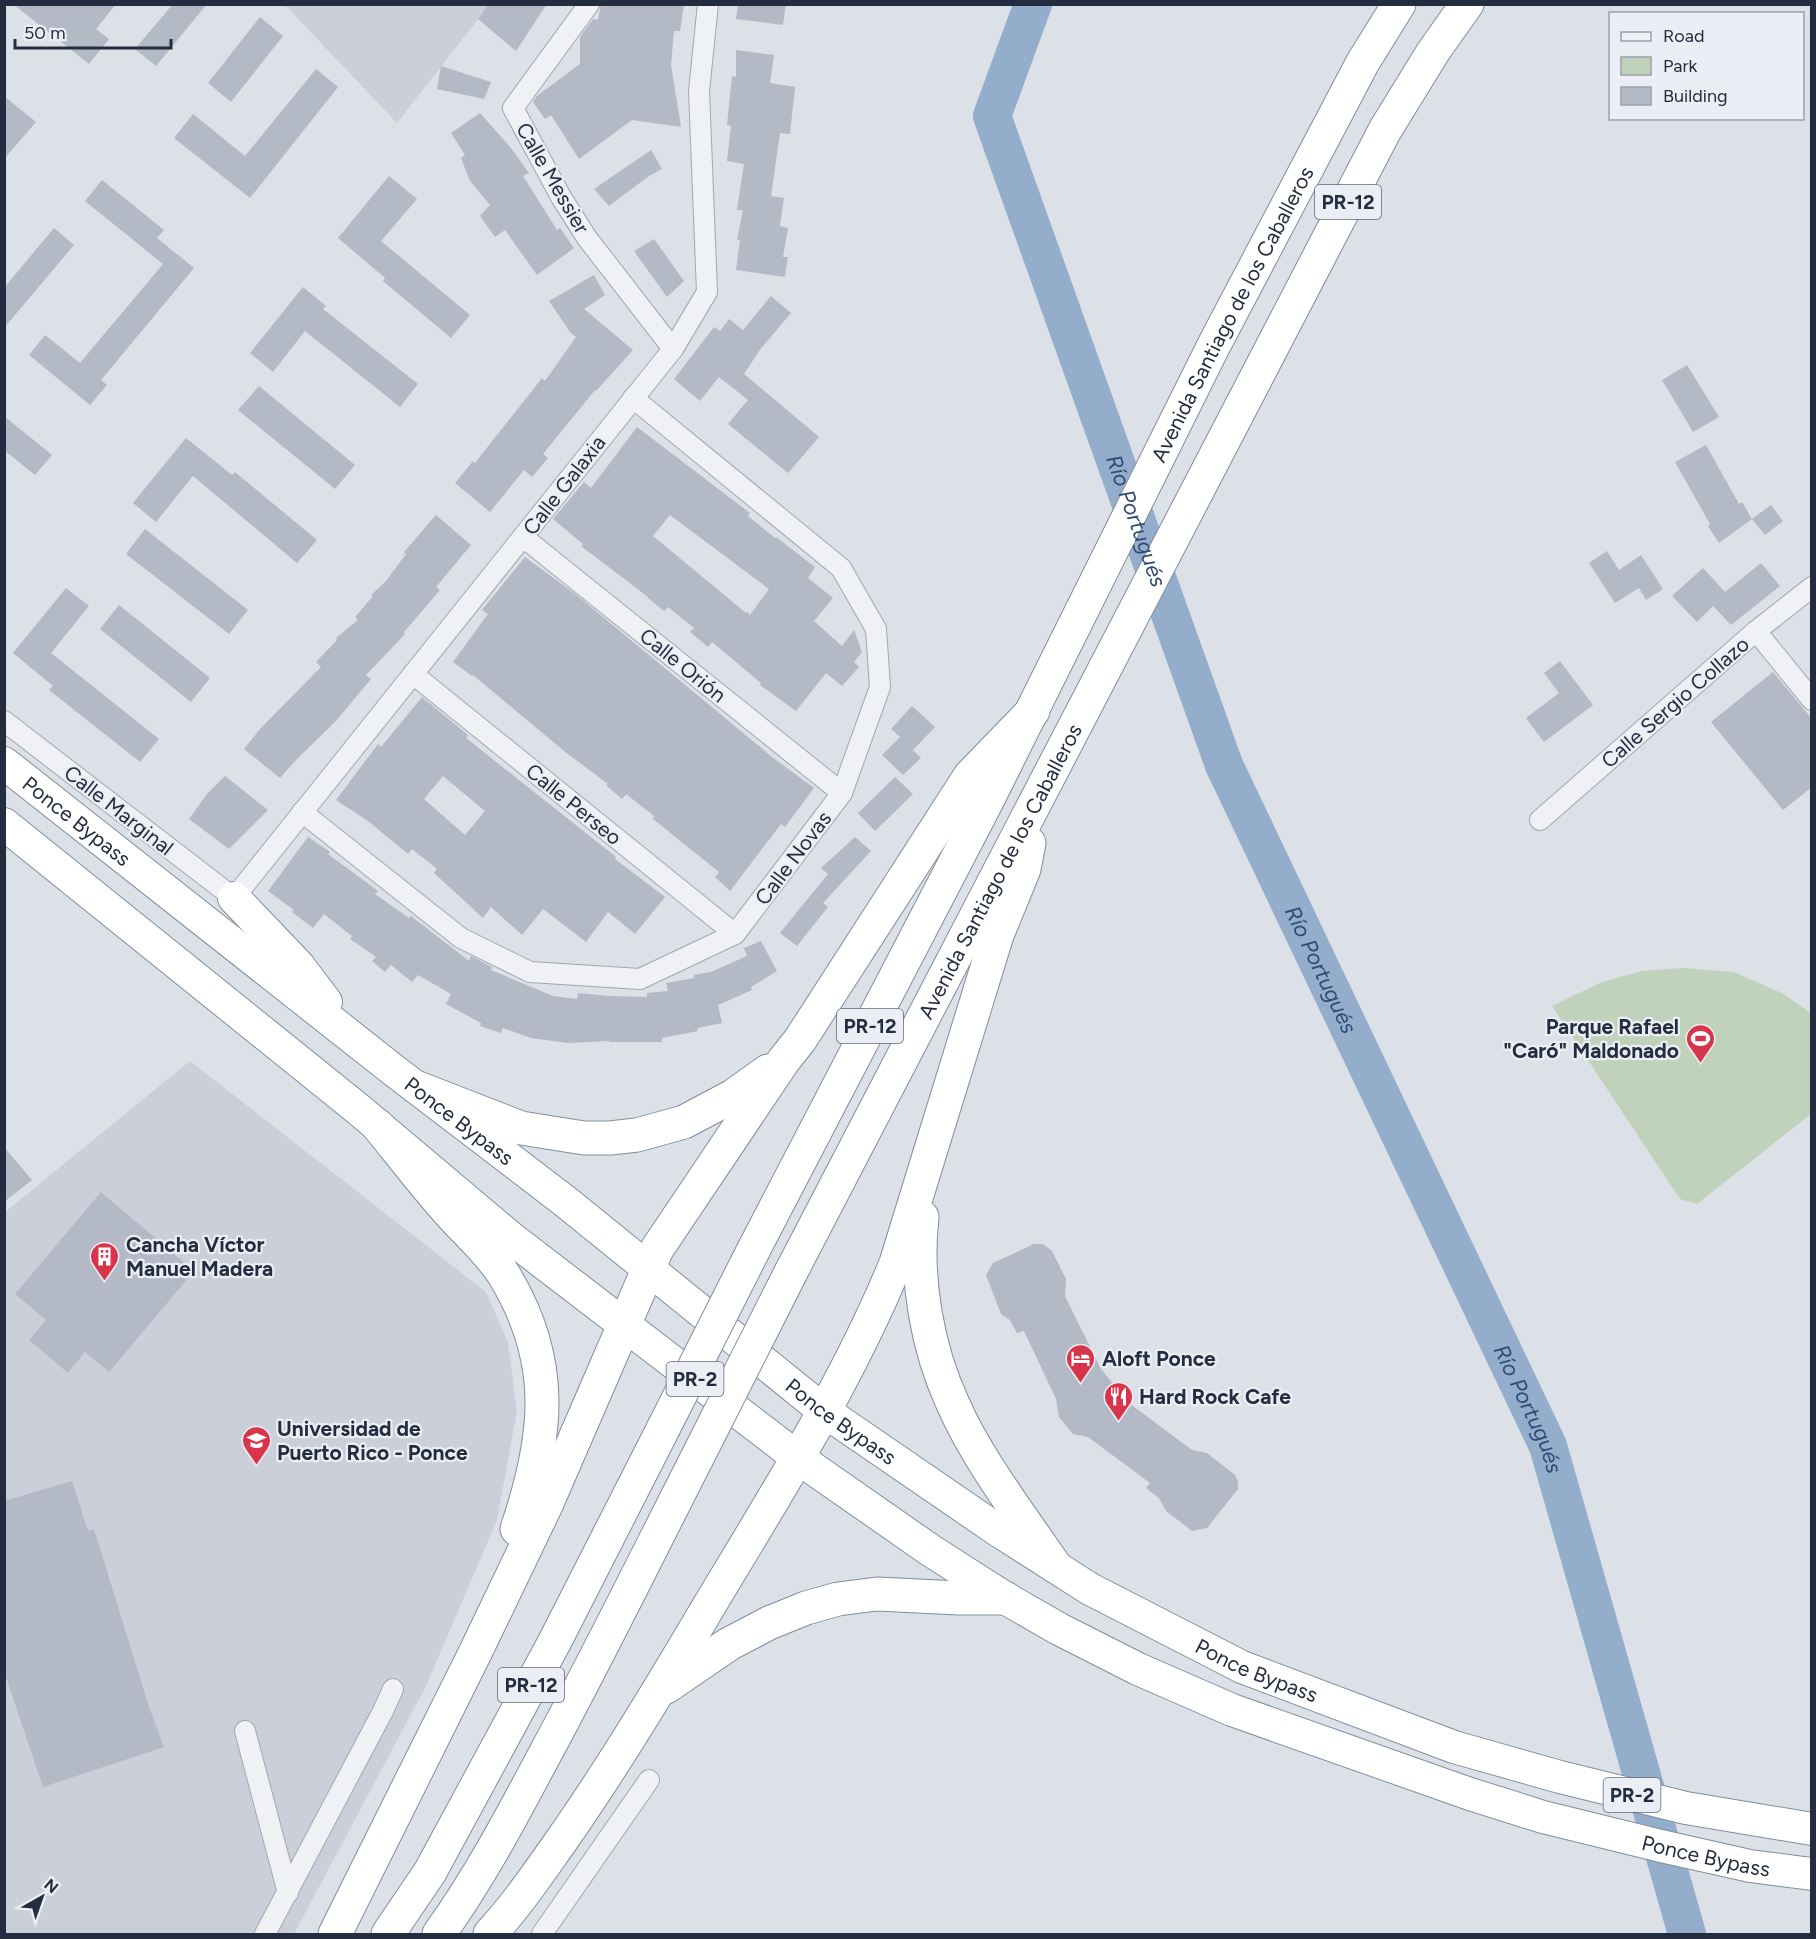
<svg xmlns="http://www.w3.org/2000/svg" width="1816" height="1939" font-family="Figtree,sans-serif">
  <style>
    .built { fill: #cacfda }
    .green { fill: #c1d2bc }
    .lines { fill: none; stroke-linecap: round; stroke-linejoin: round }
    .river { stroke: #93adcb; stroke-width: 38 }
    .building { fill: #b3b9c5; fill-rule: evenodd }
    .minor-casing { stroke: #a1a7b1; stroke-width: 22 }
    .trunk-casing { stroke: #828d9f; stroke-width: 34 }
    .motorway-casing { stroke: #828d9f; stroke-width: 35 }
    .minor { stroke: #eff1f5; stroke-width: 20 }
    .trunk { stroke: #fff; stroke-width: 32 }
    .motorway { stroke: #fff; stroke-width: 33 }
    .motorway-bridge-casing { stroke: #828d9f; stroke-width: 35; stroke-linecap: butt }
    .motorway-bridge { stroke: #fff; stroke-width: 33 }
    .labels { text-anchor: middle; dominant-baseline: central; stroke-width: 4.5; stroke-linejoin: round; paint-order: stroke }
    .shield { fill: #ebeff5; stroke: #606776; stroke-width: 1.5 }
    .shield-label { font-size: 20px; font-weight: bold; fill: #242d3f }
    .street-label { font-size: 21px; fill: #242d3f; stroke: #ebeff5 }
    .poi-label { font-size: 21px; font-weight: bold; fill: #242d3f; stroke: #ebeff5; text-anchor: start }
    .water-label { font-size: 22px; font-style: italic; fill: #2c4b75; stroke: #ebeff5 }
  </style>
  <rect width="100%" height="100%" fill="#dce0e7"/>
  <g class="built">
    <polygon points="285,5 489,5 397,123"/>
    <polygon points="190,1061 486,1292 508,1342 517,1411 497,1520 426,1686 294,1934 5,1934 5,1212"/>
  </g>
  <polygon class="green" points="1683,968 1734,972 1782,993 1811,1013 1811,1114 1697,1204 1680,1199 1552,1006 1602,982 1642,971"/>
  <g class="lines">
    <path class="river" id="s1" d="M1033,4L992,116L1224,765L1548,1446L1687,1934"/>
  </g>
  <g class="building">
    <polygon points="13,4 116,4 96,29 109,39 89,64"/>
    <polygon points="173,4 207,4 156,66 135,49"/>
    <polygon points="489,4 547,4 516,51 478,19"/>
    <polygon points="601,4 684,4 680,31 674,31 671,65 681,127 632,120 579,159 551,115 545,119 533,102 537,96 580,64 580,37 593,19 598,20"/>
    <polygon points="738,4 786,4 783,25 736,19"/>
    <polygon points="260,17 283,36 231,102 208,83"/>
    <polygon points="736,50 774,55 770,83 795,87 790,134 780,133 771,196 784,198 780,226 788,228 783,257 788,257 785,277 736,270 740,240 737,240 743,210 737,210 744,164 727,161 731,126 727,125 732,76 736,77"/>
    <polygon points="441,66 491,82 484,99 437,89"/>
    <polygon points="316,69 338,87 250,198 174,138 193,114 245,156"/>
    <polygon points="4,96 36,122 4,159"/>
    <polygon points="480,113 511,148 529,173 523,176 557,230 560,228 574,248 537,275 505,230 495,237 480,216 490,205 470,181 461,158 465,155 451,133"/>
    <polygon points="651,150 662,169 649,176 609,206 594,189"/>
    <polygon points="389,176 417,199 381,241 470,315 451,338 383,281 385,278 338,238"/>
    <polygon points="102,180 164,230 157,238 194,268 101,380 107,385 90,405 29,355 45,335 80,363 163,264 85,201"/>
    <polygon points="54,228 74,245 4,328 4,288"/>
    <polygon points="654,239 684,281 667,297 634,251"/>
    <polygon points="594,275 605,295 584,309 633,350 596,391 595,390 543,454 548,458 532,477 524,470 490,512 455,483 473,461 475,463 542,378 545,381 576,337 570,332 549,301"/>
    <polygon points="303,287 326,306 323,309 418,384 400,407 305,331 273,372 250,353"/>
    <polygon points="771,296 791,313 759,351 744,374 819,437 788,473 728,424 748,400 719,377 700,401 674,379 714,327 720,331 729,319 743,330"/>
    <polygon points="1687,365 1719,417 1693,432 1662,380"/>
    <polygon points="259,386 355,465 335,489 238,410"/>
    <polygon points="4,416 52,455 35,475 4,450"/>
    <path d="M637,427L750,513L748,516L775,538L776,537L815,567L808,578L833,598L814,621L842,646L854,630L862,652L854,662L859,667L842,686L826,673L796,711L760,685L761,683L712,642L708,647L690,632L694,628L668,607L664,611L648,598V597L581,546L583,544L553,519L584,482L591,488ZM670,515L769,589L750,615L747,612L746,613L653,536Z"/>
    <polygon points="186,438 232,475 235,472 317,540 297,563 193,476 156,522 133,503"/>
    <polygon points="1706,445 1739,504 1742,502 1752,519 1719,543 1708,526 1710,524 1675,462"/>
    <polygon points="1771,505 1783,521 1765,535 1752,519"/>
    <polygon points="436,515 471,545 436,587 440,590 404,632 405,634 366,675 371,679 336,721 296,760 280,778 244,749 260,729 321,667 316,662 337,640 336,638 358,620 355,617 373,596 371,595 386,581 406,554 404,552"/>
    <polygon points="145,529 248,610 229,634 126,554"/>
    <polygon points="1607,551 1619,570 1641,555 1663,589 1646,600 1639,588 1615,603 1589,563"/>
    <polygon points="525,557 574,593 772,757 814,788 785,827 781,824 730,891 715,877 719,872 653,819 654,816 626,794 622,799 606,785 608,784 564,751 473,675 472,676 453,662 488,614 482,610"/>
    <polygon points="1761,563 1780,586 1731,625 1713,606 1697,622 1672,596 1703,568 1725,592"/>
    <polygon points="66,588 89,606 51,653 159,739 140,762 49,690 53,686 13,653"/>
    <polygon points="119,605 210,678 191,702 100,629"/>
    <polygon points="1560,661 1593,705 1544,742 1526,718 1559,693 1544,673"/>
    <polygon points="1773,672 1812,719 1812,787 1783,810 1711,722"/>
    <path d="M422,697L468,735L466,738L616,857L615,859L665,897L635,934L608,912L586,942L543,909L522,935L491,907L483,918L434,873L437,869L412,849L408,854L368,821L336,800L378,744L381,747ZM443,776L485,811L465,835L424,799Z"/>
    <polygon points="912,706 935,727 913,750 921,758 903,775 882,755 900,737 891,729"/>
    <polygon points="225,776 268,810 229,849 189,819 207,794"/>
    <polygon points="895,777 913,794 875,831 858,813"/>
    <polygon points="308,837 330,852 328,854 378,891 375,894 409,918 411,916 469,961 471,956 492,967 491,970 553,996 577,999 578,993 609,996 647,997 647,993 668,991 666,983 694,978 694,975 711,972 747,956 744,948 761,941 777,971 751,987 752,990 718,1005 722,1023 697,1028 698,1031 662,1038 662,1042 609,1042 609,1041 568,1043 531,1038 503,1028 501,1033 480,1026 481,1023 446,1004 451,994 418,975 412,982 391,965 385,972 372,961 376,957 350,939 352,936 324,914 313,928 292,912 294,910 268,891"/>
    <polygon points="855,837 871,851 823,903 828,907 797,946 780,933 828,874 821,868"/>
    <polygon points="4,1147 32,1180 4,1202"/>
    <polygon points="101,1192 194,1271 109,1372 85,1352 68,1373 29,1340 46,1320 15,1294"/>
    <polygon points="1034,1244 1043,1244 1052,1251 1066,1279 1065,1296 1101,1369 1129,1403 1192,1450 1207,1453 1235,1475 1238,1482 1238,1489 1207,1528 1192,1531 1166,1511 1159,1498 1146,1488 1150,1483 1088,1437 1073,1434 1059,1417 1056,1399 1024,1331 1017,1333 1010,1320 1001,1314 986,1275 993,1263"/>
    <polygon points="72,1481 88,1531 94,1529 149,1707 164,1747 43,1787 4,1671 4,1501"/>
  </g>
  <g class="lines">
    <defs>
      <g id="minor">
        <polyline points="589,4 513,108 561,197 587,238 673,349"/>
        <polyline points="523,537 842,793"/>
        <polyline points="1756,631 1812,700"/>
        <polyline points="413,674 735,934"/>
        <polyline points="4,721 234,898 673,349 707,292 699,91 708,4"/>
        <polyline points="302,812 461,938 530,972 640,979 735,934 842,793 880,687 876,629 841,568 633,398"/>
        <polyline points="1540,820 1756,631 1812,587"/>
        <polyline points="245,1731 288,1893"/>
        <polyline points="265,1934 383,1711 393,1689"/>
        <polyline points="542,1934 649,1780"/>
      </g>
      <g id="trunk">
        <path id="s2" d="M4,763L392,1069L566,1202L824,1411L999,1531L1090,1589L1242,1667L1454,1747L1560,1777L1686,1808L1812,1829"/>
        <path id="s3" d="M4,824L358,1109L511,1238L798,1458L930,1550L1005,1598L1059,1629L1138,1669L1232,1710L1470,1794L1543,1817L1661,1846L1750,1866L1812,1874"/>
        <polyline points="234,898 298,965 326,1002"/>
      </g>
      <g id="motorway">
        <polyline points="418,1088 521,1128 584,1138 610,1138 637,1135 684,1122 733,1096 768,1071"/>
        <path d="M378,1126C401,1154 423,1183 447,1210C466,1232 489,1251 504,1275C557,1362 548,1437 517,1529"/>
        <path d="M922,1217C915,1278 927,1348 953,1404C977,1459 1021,1516 1055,1566"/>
        <path id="s4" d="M754,1249L986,803L1214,345L1363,62L1399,4"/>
        <path id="s5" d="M791,1272L1385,130L1433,52L1467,4"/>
        <polyline points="666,1687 729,1644 769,1623 806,1608 838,1599 877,1594 959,1598 1005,1598"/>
        <polyline points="335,1934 475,1653 547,1503 657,1249 784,1060 800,1040 970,776 1033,711"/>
        <polyline points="388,1934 430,1872 554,1643 663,1429"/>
        <path d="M439,1934C480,1877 512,1816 545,1754C598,1656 647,1556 697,1458"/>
        <path d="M490,1934C516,1906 537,1875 559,1844C613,1767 661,1687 709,1606C776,1494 847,1383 896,1263L997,935L1024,869L1029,843"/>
      </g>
    </defs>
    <use href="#minor" class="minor-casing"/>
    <use href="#trunk" class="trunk-casing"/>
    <use href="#motorway" class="motorway-casing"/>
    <use href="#minor" class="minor"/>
    <use href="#trunk" class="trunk"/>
    <use href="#motorway" class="motorway"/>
    <defs>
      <g id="motorway-bridge">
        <polyline points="663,1429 754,1249"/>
        <polyline points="697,1458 791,1272"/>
      </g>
    </defs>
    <use href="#motorway-bridge" class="motorway-bridge-casing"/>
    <use href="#motorway-bridge" class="motorway-bridge"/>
  </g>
  <defs>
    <symbol id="stadium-pin" viewBox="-11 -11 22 30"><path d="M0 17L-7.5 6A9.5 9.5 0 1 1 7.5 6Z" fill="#d8354a" stroke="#ebeff5"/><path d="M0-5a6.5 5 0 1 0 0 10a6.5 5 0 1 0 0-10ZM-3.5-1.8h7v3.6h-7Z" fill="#fff"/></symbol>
    <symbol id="building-pin" viewBox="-11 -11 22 30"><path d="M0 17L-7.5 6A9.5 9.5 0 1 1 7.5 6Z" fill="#d8354a" stroke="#ebeff5"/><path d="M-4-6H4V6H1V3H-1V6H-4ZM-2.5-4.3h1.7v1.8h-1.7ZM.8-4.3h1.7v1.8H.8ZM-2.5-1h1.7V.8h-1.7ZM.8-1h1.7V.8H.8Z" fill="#fff"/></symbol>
    <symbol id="hotel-pin" viewBox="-11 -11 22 30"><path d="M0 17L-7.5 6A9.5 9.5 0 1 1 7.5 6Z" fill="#d8354a" stroke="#ebeff5"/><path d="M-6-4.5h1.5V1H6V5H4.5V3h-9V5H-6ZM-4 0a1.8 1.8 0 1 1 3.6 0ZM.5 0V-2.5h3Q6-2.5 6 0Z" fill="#fff"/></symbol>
    <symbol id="restaurant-pin" viewBox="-11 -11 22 30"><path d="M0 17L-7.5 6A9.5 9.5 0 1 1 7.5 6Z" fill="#d8354a" stroke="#ebeff5"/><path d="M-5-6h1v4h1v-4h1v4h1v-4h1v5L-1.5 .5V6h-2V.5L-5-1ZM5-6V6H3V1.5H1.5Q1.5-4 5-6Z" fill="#fff"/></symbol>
    <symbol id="university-pin" viewBox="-11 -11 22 30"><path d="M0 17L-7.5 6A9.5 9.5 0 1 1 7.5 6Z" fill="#d8354a" stroke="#ebeff5"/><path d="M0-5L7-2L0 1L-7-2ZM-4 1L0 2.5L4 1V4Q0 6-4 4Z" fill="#fff"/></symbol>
  </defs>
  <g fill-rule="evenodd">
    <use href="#stadium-pin" x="1684" y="1022" width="33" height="45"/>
    <use href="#building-pin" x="88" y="1240" width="33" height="45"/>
    <use href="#hotel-pin" x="1064" y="1342" width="33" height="45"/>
    <use href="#restaurant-pin" x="1102" y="1380" width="33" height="45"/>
    <use href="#university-pin" x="240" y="1424" width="33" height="45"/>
  </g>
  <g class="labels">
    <g class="shield">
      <rect x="1315" y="185" width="66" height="34" rx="4.5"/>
      <rect x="837" y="1009" width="66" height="34" rx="4.5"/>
      <rect x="666.5" y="1362" width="57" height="34" rx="4.5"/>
      <rect x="498" y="1668" width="66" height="34" rx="4.5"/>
      <rect x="1603.5" y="1778" width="57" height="34" rx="4.5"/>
    </g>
    <g class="shield-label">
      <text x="1348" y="202">PR-12</text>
      <text x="870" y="1026">PR-12</text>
      <text x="695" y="1379">PR-2</text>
      <text x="531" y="1685">PR-12</text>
      <text x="1632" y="1795">PR-2</text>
    </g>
    <g class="street-label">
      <text transform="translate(553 178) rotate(60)">Calle Messier</text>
      <text stroke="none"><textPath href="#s4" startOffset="1050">Avenida Santiago de los Caballeros</textPath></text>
      <text transform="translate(564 485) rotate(-52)">Calle Galaxia</text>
      <text transform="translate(683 665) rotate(39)">Calle Orión</text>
      <text transform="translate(1675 702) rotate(-41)">Calle Sergio Collazo</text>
      <text transform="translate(574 804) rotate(39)">Calle Perseo</text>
      <text transform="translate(119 810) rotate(38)">Calle Marginal</text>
      <text stroke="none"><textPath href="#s2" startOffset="93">Ponce Bypass</textPath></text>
      <text transform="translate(793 858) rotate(-53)">Calle Novas</text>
      <text stroke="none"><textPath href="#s5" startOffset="452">Avenida Santiago de los Caballeros</textPath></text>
      <text stroke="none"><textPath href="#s2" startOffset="579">Ponce Bypass</textPath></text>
      <text stroke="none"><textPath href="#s2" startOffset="1065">Ponce Bypass</textPath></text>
      <text stroke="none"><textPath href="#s2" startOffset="1551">Ponce Bypass</textPath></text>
      <text stroke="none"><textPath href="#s3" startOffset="2016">Ponce Bypass</textPath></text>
    </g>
    <g class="poi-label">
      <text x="1679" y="1026" text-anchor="end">Parque Rafael<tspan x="1679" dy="24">"Caró" Maldonado</tspan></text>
      <text x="126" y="1244">Cancha Víctor<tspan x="126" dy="24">Manuel Madera</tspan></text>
      <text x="1102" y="1358">Aloft Ponce</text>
      <text x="1139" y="1396">Hard Rock Cafe</text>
      <text x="277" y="1428">Universidad de<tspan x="277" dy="24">Puerto Rico - Ponce</tspan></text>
    </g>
    <g class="water-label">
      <text stroke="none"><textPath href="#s1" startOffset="549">Río Portugués</textPath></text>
      <text stroke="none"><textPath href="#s1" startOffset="1035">Río Portugués</textPath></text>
      <text stroke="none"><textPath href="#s1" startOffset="1521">Río Portugués</textPath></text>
    </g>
  </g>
  <rect width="1816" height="1939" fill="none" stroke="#242d3f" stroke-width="12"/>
  <rect x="1609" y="12" width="195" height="108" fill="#ebeff5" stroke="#9ba1ac" stroke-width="1.5"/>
  <rect x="1621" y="32" width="30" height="9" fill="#eff1f5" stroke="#9ba1ac" stroke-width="1.5"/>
  <text x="1663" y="42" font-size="18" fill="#242d3f">Road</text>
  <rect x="1621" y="57" width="30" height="18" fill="#c1d2bc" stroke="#9ba1ac" stroke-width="1.5"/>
  <text x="1663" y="72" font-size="18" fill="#242d3f">Park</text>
  <rect x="1621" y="87" width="30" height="18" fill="#b3b9c5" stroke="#9ba1ac" stroke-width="1.5"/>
  <text x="1663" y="102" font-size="18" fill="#242d3f">Building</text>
  <g transform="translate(42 1897) rotate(40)" stroke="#ebeff5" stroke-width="4.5" paint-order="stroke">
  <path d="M0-4.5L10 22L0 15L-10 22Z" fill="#242d3f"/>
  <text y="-9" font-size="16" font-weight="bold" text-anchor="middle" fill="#242d3f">N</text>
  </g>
  <path d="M15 39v9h156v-9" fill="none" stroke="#242d3f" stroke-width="3"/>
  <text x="24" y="39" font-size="18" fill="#242d3f" stroke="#ebeff5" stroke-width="4.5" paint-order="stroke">50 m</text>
</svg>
